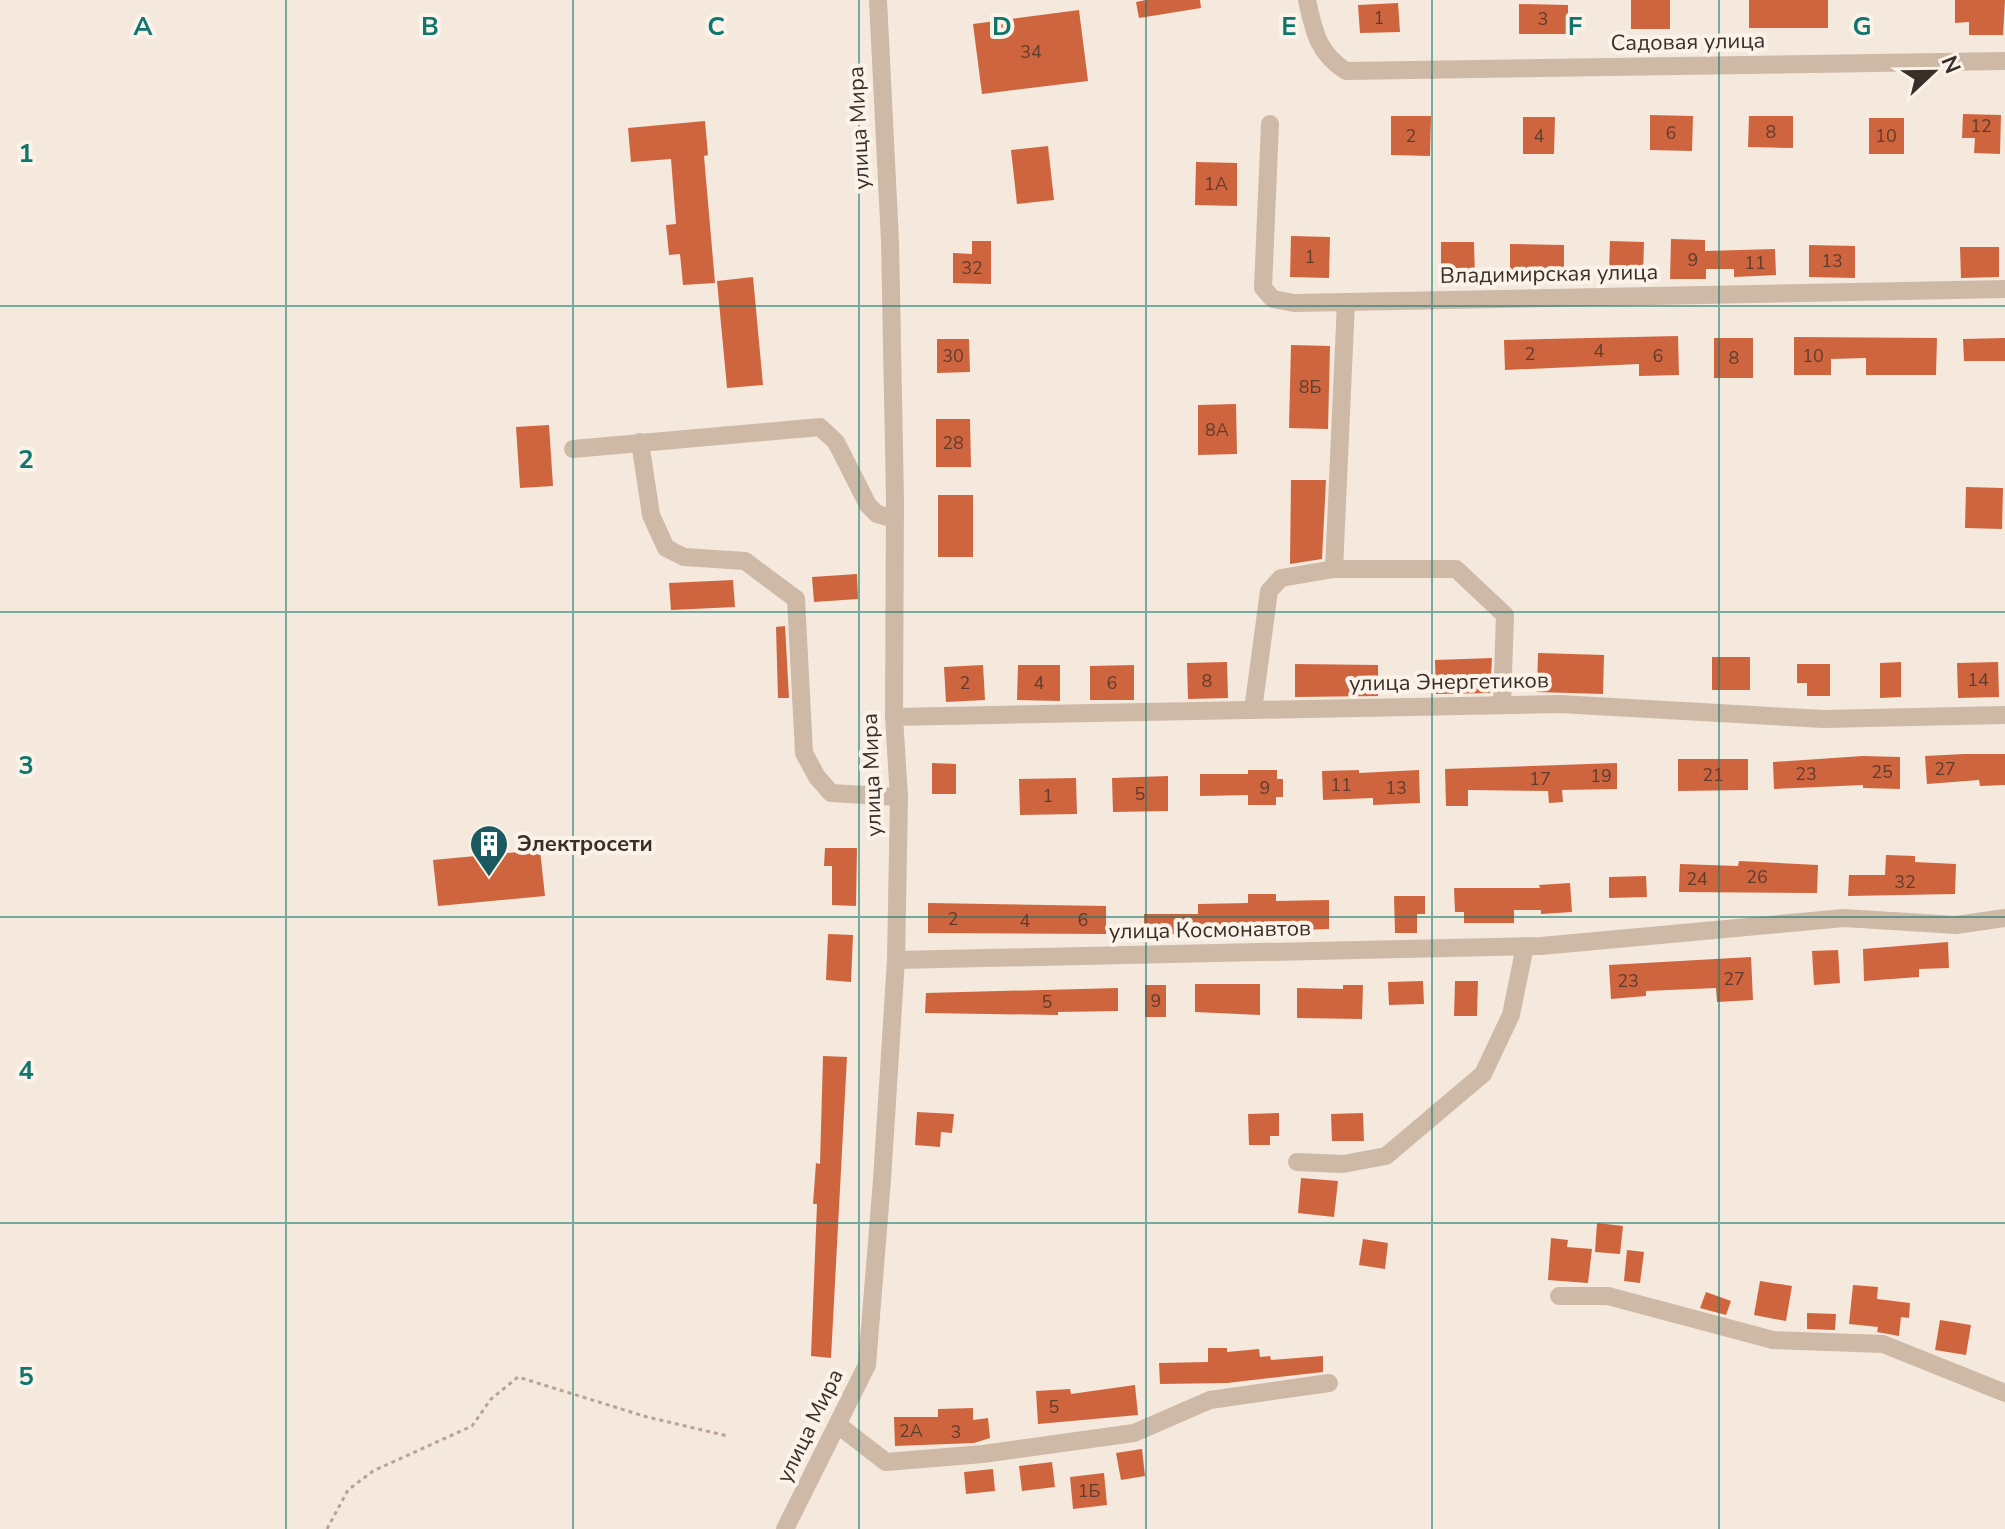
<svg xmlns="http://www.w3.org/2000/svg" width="2005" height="1529" font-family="'Nunito Sans',sans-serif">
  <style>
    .building { fill: #cf653f }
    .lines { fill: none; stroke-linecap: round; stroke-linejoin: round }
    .path { stroke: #baa391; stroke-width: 3; stroke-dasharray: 4 4; stroke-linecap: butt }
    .minor { stroke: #ceb9a7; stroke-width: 18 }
    .grid { fill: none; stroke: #0f766e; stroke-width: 2; stroke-opacity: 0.55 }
    .labels { text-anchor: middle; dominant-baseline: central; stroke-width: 8; stroke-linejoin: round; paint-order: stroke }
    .number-label { font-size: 18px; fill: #5e3c2e }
    .street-label { font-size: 22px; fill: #392e28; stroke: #fbf3e9 }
    .poi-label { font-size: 22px; font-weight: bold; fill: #392e28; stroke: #fbf3e9; text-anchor: start }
    .grid-label { font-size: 26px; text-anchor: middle; font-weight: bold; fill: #0f766e; stroke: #fbf3e9; stroke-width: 8; stroke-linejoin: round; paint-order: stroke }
  </style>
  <rect width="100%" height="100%" fill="#f4e9dc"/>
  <g class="building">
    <polygon points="1146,0 1200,0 1201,8 1139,18 1136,2"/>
    <rect x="1631" y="0" width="39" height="29"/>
    <rect x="1749" y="0" width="79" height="28"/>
    <polygon points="1955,0 2005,0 2003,35 1969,35 1969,22 1955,23"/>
    <polygon points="1398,3 1400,32 1360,33 1358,5"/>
    <polygon points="1519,4 1568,5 1568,34 1519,34"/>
    <polygon points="1079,10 1088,81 982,94 973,24"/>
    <polygon points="1963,114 2001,115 2000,154 1974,153 1975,138 1962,138"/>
    <polygon points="1650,115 1693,116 1692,151 1650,150"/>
    <polygon points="1391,116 1431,116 1430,156 1391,155"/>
    <polygon points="1749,116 1793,116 1793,148 1748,147"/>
    <polygon points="1523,117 1555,117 1554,154 1523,154"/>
    <rect x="1869" y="118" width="35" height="36"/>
    <polygon points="705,121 708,155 704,156 715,283 683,285 680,254 669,255 666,225 676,224 671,159 631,162 628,128"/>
    <polygon points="1048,146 1054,200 1017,204 1011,150"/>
    <polygon points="1196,162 1237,163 1237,206 1195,205"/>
    <polygon points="1291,236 1330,237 1329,278 1290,277"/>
    <polygon points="1671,239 1705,240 1705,251 1775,249 1776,275 1734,277 1734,269 1706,269 1706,279 1670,279"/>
    <polygon points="972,241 991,241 991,284 953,283 953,253 972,254"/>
    <polygon points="1610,241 1644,242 1643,275 1609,275"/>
    <polygon points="1441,242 1474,242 1475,277 1441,277"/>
    <polygon points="1510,244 1564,245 1564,276 1510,275"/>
    <polygon points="1809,245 1855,246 1855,278 1809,277"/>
    <polygon points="1960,247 1999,247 1999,277 1961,278"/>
    <polygon points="753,277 763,385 727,388 717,281"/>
    <polygon points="1678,336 1679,375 1639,376 1639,364 1505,370 1504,340"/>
    <polygon points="1794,337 1937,338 1936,375 1866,375 1866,358 1831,359 1831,375 1794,375"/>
    <rect x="1714" y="338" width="39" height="40"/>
    <polygon points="2005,338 2005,361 1964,361 1963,339"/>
    <polygon points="937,339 969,339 970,372 937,373"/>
    <polygon points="1291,345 1330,346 1328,429 1289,428"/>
    <polygon points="1236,404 1237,454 1198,455 1198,405"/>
    <polygon points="936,419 970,419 971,467 936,467"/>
    <polygon points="549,425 553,486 520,488 516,427"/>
    <polygon points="1291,480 1326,480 1322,559 1290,564"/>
    <polygon points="1966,487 2003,488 2002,529 1965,528"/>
    <rect x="938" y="495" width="35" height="62"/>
    <polygon points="857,574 858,599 814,602 812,577"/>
    <polygon points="733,580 735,607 671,610 669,583"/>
    <polygon points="785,626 789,698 778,698 776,627"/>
    <polygon points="1538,653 1604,655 1603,694 1537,692"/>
    <rect x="1712" y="657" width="38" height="33"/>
    <polygon points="1492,658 1490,693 1436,694 1435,660"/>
    <polygon points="1227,662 1228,698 1188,699 1187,663"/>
    <polygon points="1901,662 1901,697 1880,698 1880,663"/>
    <polygon points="1998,662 1999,697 1958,698 1957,663"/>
    <polygon points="1295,664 1378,665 1378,696 1295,697"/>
    <polygon points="1797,664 1830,664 1830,696 1807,696 1807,683 1797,683"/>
    <polygon points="983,665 985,700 946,702 944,667"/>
    <polygon points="1018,665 1060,665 1060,701 1017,700"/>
    <polygon points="1134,665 1134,700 1090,700 1090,666"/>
    <polygon points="1964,754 2005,754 2005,785 1980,786 1979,780 1927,784 1925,756"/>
    <polygon points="1863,756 1900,757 1900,789 1863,788 1863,785 1774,789 1773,762"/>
    <polygon points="1678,759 1748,759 1748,790 1678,791"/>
    <polygon points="932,763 956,764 956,794 932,794"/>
    <polygon points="1617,763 1617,789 1562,790 1563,802 1549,803 1548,791 1468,790 1468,806 1446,806 1445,769"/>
    <polygon points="1248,770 1277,770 1277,779 1283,779 1283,797 1276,797 1276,805 1248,805 1248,795 1200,796 1200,774 1248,774"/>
    <polygon points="1359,770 1359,773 1419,770 1420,803 1373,805 1373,798 1323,800 1322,771"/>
    <polygon points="1168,776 1168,811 1113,812 1112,778"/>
    <polygon points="1076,778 1077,814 1020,815 1019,779"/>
    <polygon points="825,848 857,848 856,906 832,905 832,866 824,866"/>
    <polygon points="540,850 545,896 438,906 433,860"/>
    <polygon points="1886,855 1915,856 1915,862 1956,864 1955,894 1848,896 1849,875 1885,875"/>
    <polygon points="1739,861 1818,865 1817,893 1679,892 1680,864 1738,866"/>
    <polygon points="1646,876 1647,897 1609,898 1609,877"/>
    <polygon points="1570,883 1572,912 1541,914 1541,910 1514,910 1514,923 1464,923 1464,912 1455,912 1454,888 1540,888 1539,885"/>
    <polygon points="1248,894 1276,894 1276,901 1329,900 1329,929 1144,935 1144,914 1198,914 1198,904 1248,903"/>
    <polygon points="1394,896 1425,896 1425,914 1417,914 1417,933 1395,933"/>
    <polygon points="928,903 1106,906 1106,934 928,933"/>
    <polygon points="828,934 853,935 851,982 826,980"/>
    <polygon points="1948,942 1949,968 1919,969 1919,977 1864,981 1863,949"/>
    <polygon points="1838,950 1840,983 1814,985 1812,951"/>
    <polygon points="1751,957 1753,1000 1717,1002 1716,988 1646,991 1646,996 1611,999 1609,965"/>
    <polygon points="1423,981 1424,1004 1389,1005 1388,982"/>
    <polygon points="1455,981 1478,981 1477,1016 1454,1016"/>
    <polygon points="1195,984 1260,984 1260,1015 1195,1012"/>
    <rect x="1145" y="985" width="21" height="32"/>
    <polygon points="1343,985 1363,985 1362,1019 1297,1018 1297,988 1343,989"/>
    <polygon points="1118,988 1118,1011 1058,1012 1058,1015 925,1013 926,993"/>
    <polygon points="823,1056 847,1057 831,1358 811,1356 817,1204 813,1204 816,1163 820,1164"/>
    <polygon points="917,1112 954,1114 952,1133 941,1132 940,1147 915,1145"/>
    <polygon points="1279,1113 1279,1136 1270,1136 1270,1145 1249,1145 1248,1114"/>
    <polygon points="1363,1113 1364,1141 1332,1141 1331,1114"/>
    <polygon points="1301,1178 1338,1181 1334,1217 1298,1213"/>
    <polygon points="1597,1223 1623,1226 1620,1254 1595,1252"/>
    <polygon points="1551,1238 1568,1240 1567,1247 1592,1249 1588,1283 1548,1280"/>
    <polygon points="1363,1239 1388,1243 1385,1269 1359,1265"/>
    <polygon points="1627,1250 1644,1252 1640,1283 1624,1281"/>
    <polygon points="1760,1281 1792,1286 1786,1321 1754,1315"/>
    <polygon points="1853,1285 1878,1287 1877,1299 1910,1303 1909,1318 1901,1317 1899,1336 1877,1332 1878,1327 1849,1324"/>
    <polygon points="1706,1292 1731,1301 1726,1315 1700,1308"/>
    <polygon points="1807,1313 1836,1314 1835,1330 1807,1329"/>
    <polygon points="1940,1320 1971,1325 1966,1355 1935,1350"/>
    <polygon points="1208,1348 1227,1348 1227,1352 1259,1349 1260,1357 1270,1356 1271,1360 1323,1356 1323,1372 1227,1383 1160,1384 1159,1363 1208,1362"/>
    <polygon points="1135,1385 1138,1415 1038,1424 1036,1391 1070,1389 1071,1394"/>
    <polygon points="973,1408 973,1420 988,1418 990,1438 974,1443 895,1446 894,1417 938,1417 938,1409"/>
    <polygon points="1142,1449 1145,1476 1121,1480 1116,1453"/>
    <polygon points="1052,1462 1055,1487 1022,1491 1019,1466"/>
    <polygon points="993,1469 995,1491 966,1494 964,1472"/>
    <polygon points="1104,1473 1107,1505 1073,1509 1070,1477"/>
  </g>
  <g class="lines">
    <polyline class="path" points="327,1529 348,1490 373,1471 472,1426 491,1399 518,1377 647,1417 728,1436"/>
    <g class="minor">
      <path d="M1307,0C1314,32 1318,53 1346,71L2005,61"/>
      <polyline points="1270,124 1263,288 1273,299 1294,303 2005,289"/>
      <polyline points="640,442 651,515 666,548 684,557 745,561 796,599 804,753 817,777 831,793 899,797"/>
      <polyline points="573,449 820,427 836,442 868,505 877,514 895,519"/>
      <polyline points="1334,569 1456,569 1505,615 1502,705"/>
      <polyline points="1253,710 1269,591 1281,578 1334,569 1346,302"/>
      <polyline points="894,717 1560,704 1823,719 2005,715"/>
      <polyline points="896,960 1541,946 1844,918 1956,925 2005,918"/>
      <polyline points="1297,1162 1343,1164 1386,1156 1483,1074 1511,1015 1525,946"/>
      <polyline points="1559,1296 1608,1296 1773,1340 1883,1344 2005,1393"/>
      <polyline points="838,1425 886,1462 983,1454 1134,1433 1210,1400 1329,1383"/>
      <polyline points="785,1529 867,1365 882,1180 896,960 899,797 894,717 895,499 890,241 878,0"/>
    </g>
  </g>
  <path class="grid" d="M286,0V1529M573,0V1529M859,0V1529M1146,0V1529M1432,0V1529M1719,0V1529M0,306H2005M0,612H2005M0,917H2005M0,1223H2005"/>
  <defs>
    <symbol id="building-pin" viewBox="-11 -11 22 30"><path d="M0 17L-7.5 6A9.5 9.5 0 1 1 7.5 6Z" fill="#1a595f" stroke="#fbf3e9"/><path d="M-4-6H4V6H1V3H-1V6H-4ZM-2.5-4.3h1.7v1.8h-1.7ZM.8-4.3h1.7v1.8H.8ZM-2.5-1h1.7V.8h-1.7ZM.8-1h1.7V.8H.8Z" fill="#fff"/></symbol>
  </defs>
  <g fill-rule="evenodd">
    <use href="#building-pin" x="467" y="822" width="44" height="60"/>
  </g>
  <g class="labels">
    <g class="number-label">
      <text x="1379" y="18">1</text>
      <text x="1543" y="19">3</text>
      <text x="1031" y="52">34</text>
      <text x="1981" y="126">12</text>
      <text x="1771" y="132">8</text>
      <text x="1671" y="133">6</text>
      <text x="1411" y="136">2</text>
      <text x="1539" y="136">4</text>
      <text x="1886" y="136">10</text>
      <text x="1216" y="184">1А</text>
      <text x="1310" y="257">1</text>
      <text x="1693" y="260">9</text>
      <text x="1832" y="261">13</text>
      <text x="1755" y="263">11</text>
      <text x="972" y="268">32</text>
      <text x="1599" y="351">4</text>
      <text x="1530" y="354">2</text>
      <text x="953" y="356">30</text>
      <text x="1658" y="356">6</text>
      <text x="1813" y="356">10</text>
      <text x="1734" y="358">8</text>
      <text x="1310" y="387">8Б</text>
      <text x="1217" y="430">8А</text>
      <text x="953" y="443">28</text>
      <text x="1978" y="680">14</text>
      <text x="1207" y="681">8</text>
      <text x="965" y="683">2</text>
      <text x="1039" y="683">4</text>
      <text x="1112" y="683">6</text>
      <text x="1945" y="769">27</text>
      <text x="1882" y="772">25</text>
      <text x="1806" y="774">23</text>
      <text x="1713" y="775">21</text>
      <text x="1601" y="776">19</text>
      <text x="1540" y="779">17</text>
      <text x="1341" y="785">11</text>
      <text x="1265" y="788">9</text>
      <text x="1396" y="788">13</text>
      <text x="1140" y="794">5</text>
      <text x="1048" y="796">1</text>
      <text x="1757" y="877">26</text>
      <text x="1697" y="879">24</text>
      <text x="1905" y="882">32</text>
      <text x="953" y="919">2</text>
      <text x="1083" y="920">6</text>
      <text x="1025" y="921">4</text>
      <text x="1734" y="979">27</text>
      <text x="1628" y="981">23</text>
      <text x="1156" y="1001">9</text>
      <text x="1047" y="1002">5</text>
      <text x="1054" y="1407">5</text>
      <text x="911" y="1431">2А</text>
      <text x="956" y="1432">3</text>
      <text x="1089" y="1491">1Б</text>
    </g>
    <g class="street-label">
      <text transform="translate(1688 42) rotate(-1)">Садовая улица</text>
      <text transform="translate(859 128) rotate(-93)">улица Мира</text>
      <text transform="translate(1549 274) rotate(-1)">Владимирская улица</text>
      <text transform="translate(1449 682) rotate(-1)">улица Энергетиков</text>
      <text transform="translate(872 775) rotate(-92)">улица Мира</text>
      <text transform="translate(1210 930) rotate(-1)">улица Космонавтов</text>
      <text transform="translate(810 1426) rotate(-64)">улица Мира</text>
    </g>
    <g class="poi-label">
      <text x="517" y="844">Электросети</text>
    </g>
  </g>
  <g class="grid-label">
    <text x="143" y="35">A</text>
    <text x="430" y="35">B</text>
    <text x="716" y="35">C</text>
    <text x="1002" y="35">D</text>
    <text x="1289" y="35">E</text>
    <text x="1575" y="35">F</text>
    <text x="1862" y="35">G</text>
    <text x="26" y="162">1</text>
    <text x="26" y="468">2</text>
    <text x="26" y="774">3</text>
    <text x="26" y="1079">4</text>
    <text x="26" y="1385">5</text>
  </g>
  <g transform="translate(1933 72) rotate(68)" stroke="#fbf3e9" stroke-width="6" paint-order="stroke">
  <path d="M0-6L14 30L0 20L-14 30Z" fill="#392e28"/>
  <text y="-12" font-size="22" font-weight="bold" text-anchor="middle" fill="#392e28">N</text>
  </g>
</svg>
